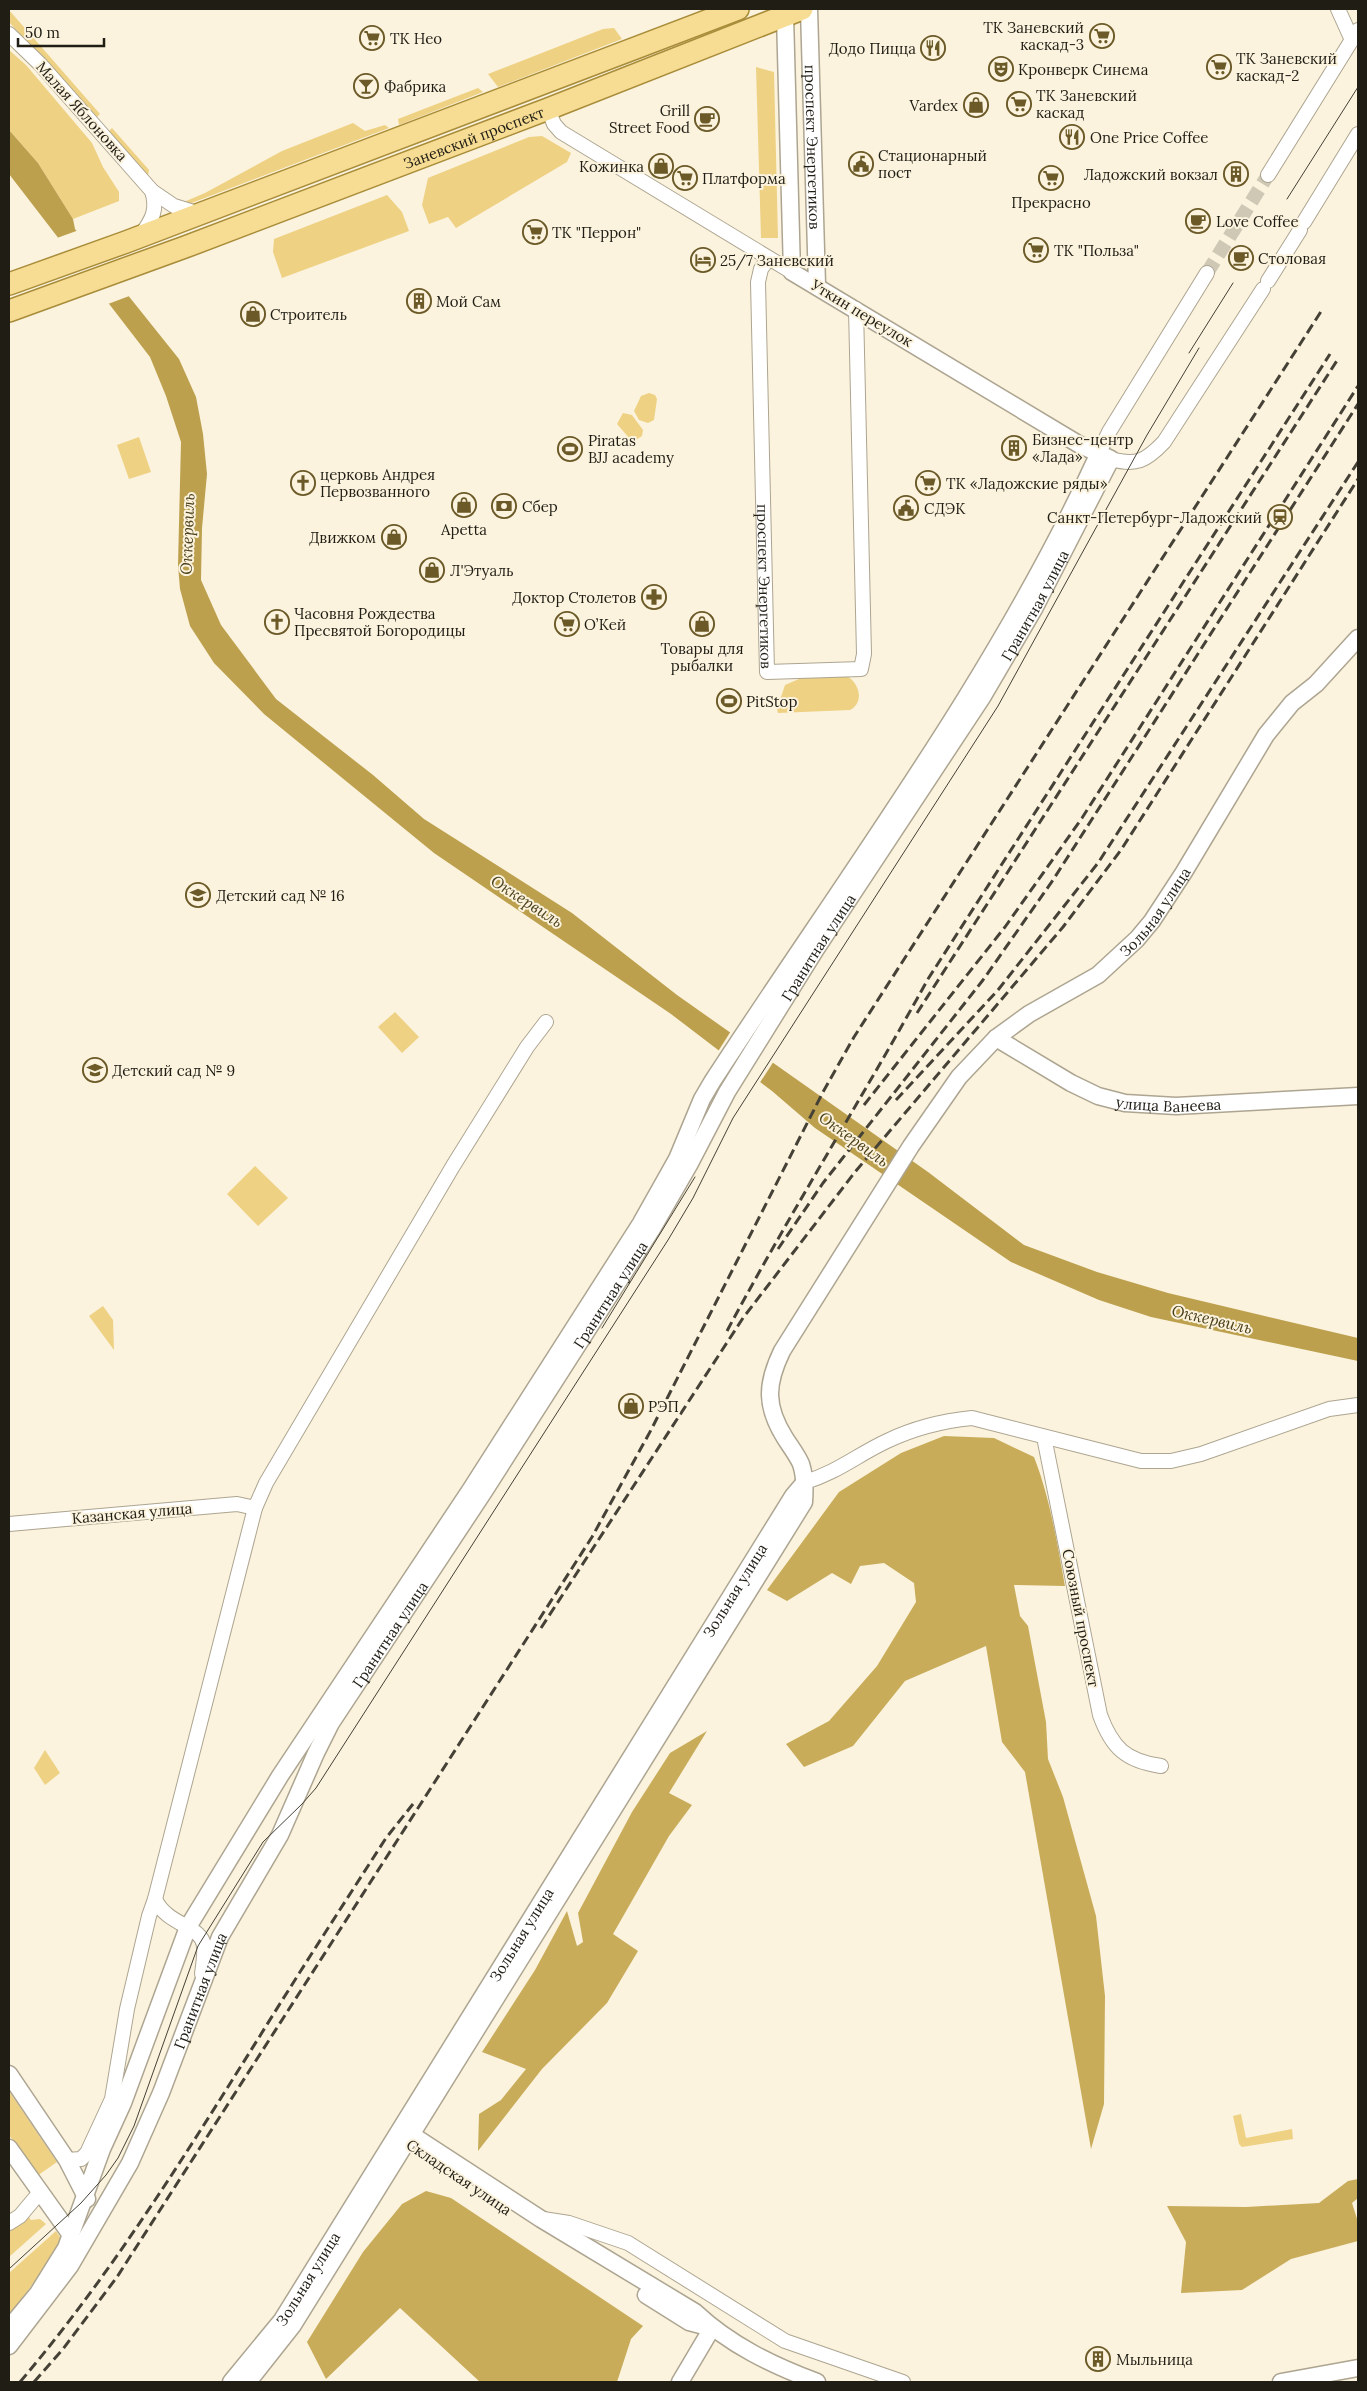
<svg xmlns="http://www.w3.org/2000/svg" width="1367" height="2391" font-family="Lora,serif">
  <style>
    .green { fill: #eed183 }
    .forest { fill: #c9ac5a }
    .water { fill: #bda04d }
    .pier { fill: #fbf3dd }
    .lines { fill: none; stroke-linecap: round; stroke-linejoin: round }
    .minor-tunnel { stroke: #cfc8b5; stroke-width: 14; stroke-dasharray: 14 7; stroke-linecap: butt }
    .minor-casing { stroke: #ada591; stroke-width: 16 }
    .tertiary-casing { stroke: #ada591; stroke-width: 19 }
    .primary-casing { stroke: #a88c39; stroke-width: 24 }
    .minor { stroke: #fff; stroke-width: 14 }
    .tertiary { stroke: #fff; stroke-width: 16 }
    .primary { stroke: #f7dd94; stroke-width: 21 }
    .tram { stroke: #454137; stroke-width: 1 }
    .rail { stroke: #454137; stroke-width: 3; stroke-dasharray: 10 5; stroke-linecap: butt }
    .labels { text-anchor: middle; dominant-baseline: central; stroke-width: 4; stroke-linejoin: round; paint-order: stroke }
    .poi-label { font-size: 15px; fill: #201d15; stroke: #fbf3dd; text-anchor: start }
    .street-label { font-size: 15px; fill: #201d15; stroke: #fbf3dd }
    .water-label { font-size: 16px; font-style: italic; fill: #4d401c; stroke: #fbf3dd }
  </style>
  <rect width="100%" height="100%" fill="#fbf3dd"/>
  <g class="green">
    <polygon points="9,10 100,114 96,118 9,22"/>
    <polygon points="614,28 622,39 498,87 488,74 603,29"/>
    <polygon points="9,50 26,65 92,143 103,167 119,192 119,201 73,219 38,163 9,130"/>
    <polygon points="756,67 774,72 778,238 761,238"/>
    <polygon points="478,88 483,92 399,125 398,119"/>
    <polygon points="353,123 365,131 385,125 389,128 189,204 179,204 205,193 282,151"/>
    <polygon points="112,128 149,170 148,176 108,132"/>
    <polygon points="542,136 571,153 567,162 456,228 448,217 429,224 422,205 428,178 529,137"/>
    <polygon points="387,195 402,212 409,231 282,278 273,252 274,239"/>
    <polygon points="649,393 655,395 657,399 654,420 648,423 639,420 634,411 641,396"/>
    <polygon points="623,413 632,415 643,430 642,436 636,440 630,439 617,424"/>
    <polygon points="139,437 151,472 129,479 117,445"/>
    <path d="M806,676H847C859,683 865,702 850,710L778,713L777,709L785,685Z"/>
    <polygon points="395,1012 419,1037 402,1053 378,1027"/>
    <polygon points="255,1166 288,1198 258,1226 227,1194"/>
    <polygon points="103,1306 113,1320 114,1350 89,1316"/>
    <polygon points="45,1750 60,1773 45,1785 34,1768"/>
    <polygon points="9,2091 57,2162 37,2176 9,2135"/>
    <polygon points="1241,2114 1246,2138 1292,2129 1293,2139 1242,2147 1239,2144 1233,2116"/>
    <polygon points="28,2216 31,2220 40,2219 46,2224 9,2257 9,2229"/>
    <polygon points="56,2231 60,2237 60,2247 9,2316 9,2273"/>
  </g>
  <g class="forest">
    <path d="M944,1436L994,1438L1034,1457C1050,1498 1057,1542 1065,1586L1014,1585L1020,1616L1028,1626L1046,1722L1048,1759L1063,1797L1096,1916L1105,1996L1104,2104L1091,2149L1025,1772L1002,1742L986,1646L905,1681L853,1746L804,1767L786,1744L829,1721L877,1666L916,1602L914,1583L884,1563L860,1566L851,1584L832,1573L787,1601L767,1590L839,1492L901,1453Z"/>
    <polygon points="707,1731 669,1793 692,1805 669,1836 613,1934 638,1951 607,2003 542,2069 478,2151 479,2114 501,2100 526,2069 482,2052 535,1970 567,1911 577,1946 583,1942 578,1913 632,1812 670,1753"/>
    <polygon points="1358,2179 1358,2198 1352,2203 1358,2222 1358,2241 1291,2259 1242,2290 1181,2293 1186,2242 1167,2206 1246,2207 1319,2203 1348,2181"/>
    <polygon points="426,2191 451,2198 643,2326 631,2339 617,2382 480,2382 400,2308 326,2379 307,2342 363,2252 402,2204"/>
  </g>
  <polygon class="water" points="9,130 38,163 73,219 75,229 179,359 196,397 203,434 207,474 202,528 201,580 221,625 276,699 373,775 424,819 572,913 677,995 928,1172 1024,1245 1097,1272 1168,1293 1358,1338 1358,1361 1151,1317 1099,1300 1011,1262 815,1128 772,1091 671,1014 434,853 264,714 214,663 190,626 180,589 178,565 181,442 166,396 150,357 9,174"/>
  <g class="pier">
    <polygon points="79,230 132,295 108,304 57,238"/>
    <polygon points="731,1031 774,1061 759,1084 717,1053"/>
  </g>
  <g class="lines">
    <polyline class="minor-tunnel" points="1207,273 1268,175"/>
    <defs>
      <g id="minor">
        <polyline points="1338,9 1352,40"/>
        <polyline points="9,34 40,64 152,191 174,206 200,214"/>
        <polyline points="548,109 554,124 561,132 792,272"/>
        <polyline points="1268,175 1358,30"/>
        <polyline points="1304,222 1358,134"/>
        <path d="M141,235C152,220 158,210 152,191"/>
        <path id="s1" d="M768,259L761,269L758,282L767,672L861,669L864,654L856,309"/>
        <polyline points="1268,281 1300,230"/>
        <polyline points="1098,455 1109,432 1207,273"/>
        <path d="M1111,459C1136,466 1146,461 1164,442L1263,289"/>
        <path d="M1044,1437L1100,1715C1112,1748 1126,1761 1161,1766"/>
        <path d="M805,1482C838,1472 857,1455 887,1441C914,1428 942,1421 972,1418L1141,1461H1171L1201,1454L1329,1409L1358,1405"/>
        <polyline points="9,1524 237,1504 255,1508"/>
        <path d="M155,1899C167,1926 202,1925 204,1946C205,1955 203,1965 202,1974"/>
        <polyline points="67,2160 81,2159 87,2153 112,2099 127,2009 149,1916 155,1899 255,1508 266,1483 453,1166 527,1047 546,1022"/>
        <polyline points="543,2219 569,2223 628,2243 785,2341 903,2382"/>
        <polyline points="9,2223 20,2216 40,2192"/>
      </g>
      <g id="tertiary">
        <path id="s2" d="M809,9L817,285"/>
        <path id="s3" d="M996,1038L1071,1083L1098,1096L1125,1103L1176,1106L1358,1096"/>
        <polyline points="9,2074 67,2160 87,2199"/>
        <path d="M403,2133L412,2135L541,2219L695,2312C730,2345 772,2365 817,2382"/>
        <polyline points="9,2148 71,2235"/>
        <polyline points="646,2295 689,2322 708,2327"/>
        <path d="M9,2328L38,2293L66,2248L102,2149L123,2103L188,1927L280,1776L471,1489L641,1223L677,1159L702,1099L712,1082C846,876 995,679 1098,455"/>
        <path id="s4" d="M9,2346L70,2266L130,2163L161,2093L220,1937L280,1835L316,1753L331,1723L483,1493L652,1229L689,1165L727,1092L816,949L983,696L1034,609L1111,459L1080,445L792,272L785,16"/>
        <path id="s5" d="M231,2382L282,2320L793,1496L805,1482"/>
        <path id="s6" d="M248,2382L293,2325L804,1502C805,1489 805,1476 801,1464C797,1455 790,1446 785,1438C765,1406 766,1384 782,1351L911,1146L959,1077L996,1038L1029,1014L1098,975L1137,939L1152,921L1184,872L1266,735L1292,703L1316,684L1358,638"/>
        <polyline points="680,2382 712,2328"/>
        <polyline points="1281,2382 1358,2368"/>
      </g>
      <g id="primary">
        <polyline points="9,284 126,242 738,9"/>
        <path id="s7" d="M9,311L185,247L548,109L802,9"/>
      </g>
    </defs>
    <use href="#minor" class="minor-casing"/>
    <use href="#tertiary" class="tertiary-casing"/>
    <use href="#primary" class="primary-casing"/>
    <use href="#minor" class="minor"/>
    <use href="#tertiary" class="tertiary"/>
    <use href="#primary" class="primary"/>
    <g class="tram">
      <polyline points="1287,199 1358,87"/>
      <polyline points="1189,353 1233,283"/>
      <polyline points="602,1328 695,1177"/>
      <polyline points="9,2269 81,2203 106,2175 118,2158 134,2126 198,1946 263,1842 302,1804 316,1788 668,1240 693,1198 733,1118 998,706 1147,435 1199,348"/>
    </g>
    <g class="rail">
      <polyline points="917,1013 1338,359"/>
      <polyline points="896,1100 998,990 1098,863 1358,462"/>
      <polyline points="864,1105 1005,927 1082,818 1358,386"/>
      <polyline points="778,1249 823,1183 983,980 1053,880 1358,404"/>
      <path d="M727,1331C791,1211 863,1097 928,979L1330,354"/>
      <polyline points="541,1628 743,1318 855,1172 1063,927 1121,850 1358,479"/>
      <path d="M20,2382C110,2276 184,2157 258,2039C300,1971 343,1905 386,1838L413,1804"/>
      <polyline points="34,2382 63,2349 117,2277 592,1537 651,1430 823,1092 854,1037 1322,310"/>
    </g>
  </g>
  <defs>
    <symbol id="supermarket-ring" viewBox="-11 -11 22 22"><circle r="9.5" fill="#fbf3dd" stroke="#6b5927" stroke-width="1.5"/><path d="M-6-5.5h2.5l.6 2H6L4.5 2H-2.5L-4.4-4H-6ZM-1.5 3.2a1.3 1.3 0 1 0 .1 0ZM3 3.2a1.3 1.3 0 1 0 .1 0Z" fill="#6b5927"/></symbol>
    <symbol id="restaurant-ring" viewBox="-11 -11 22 22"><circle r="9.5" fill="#fbf3dd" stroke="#6b5927" stroke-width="1.5"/><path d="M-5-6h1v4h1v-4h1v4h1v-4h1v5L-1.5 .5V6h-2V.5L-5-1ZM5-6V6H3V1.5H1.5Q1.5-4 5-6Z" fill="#6b5927"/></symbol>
    <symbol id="theatre-ring" viewBox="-11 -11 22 22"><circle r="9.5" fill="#fbf3dd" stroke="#6b5927" stroke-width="1.5"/><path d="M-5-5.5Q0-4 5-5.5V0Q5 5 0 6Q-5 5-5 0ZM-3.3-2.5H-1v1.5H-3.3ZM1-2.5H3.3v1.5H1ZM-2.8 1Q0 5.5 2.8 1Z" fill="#6b5927"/></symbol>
    <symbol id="bar-ring" viewBox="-11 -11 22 22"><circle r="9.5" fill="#fbf3dd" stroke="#6b5927" stroke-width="1.5"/><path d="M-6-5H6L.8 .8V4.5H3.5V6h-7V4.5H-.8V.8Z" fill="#6b5927"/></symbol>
    <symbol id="shop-ring" viewBox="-11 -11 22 22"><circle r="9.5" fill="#fbf3dd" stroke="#6b5927" stroke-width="1.5"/><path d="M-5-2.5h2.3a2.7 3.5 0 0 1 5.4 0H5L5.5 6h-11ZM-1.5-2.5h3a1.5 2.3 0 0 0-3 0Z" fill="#6b5927"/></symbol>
    <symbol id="cafe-ring" viewBox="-11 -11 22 22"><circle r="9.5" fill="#fbf3dd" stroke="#6b5927" stroke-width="1.5"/><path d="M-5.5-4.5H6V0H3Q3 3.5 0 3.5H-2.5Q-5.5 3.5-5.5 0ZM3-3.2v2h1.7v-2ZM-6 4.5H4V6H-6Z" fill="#6b5927"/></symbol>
    <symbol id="civic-ring" viewBox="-11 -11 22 22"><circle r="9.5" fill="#fbf3dd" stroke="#6b5927" stroke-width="1.5"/><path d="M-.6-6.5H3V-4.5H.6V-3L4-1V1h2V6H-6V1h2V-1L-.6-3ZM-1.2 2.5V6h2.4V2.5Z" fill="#6b5927"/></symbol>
    <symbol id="building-ring" viewBox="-11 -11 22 22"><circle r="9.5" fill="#fbf3dd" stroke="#6b5927" stroke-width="1.5"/><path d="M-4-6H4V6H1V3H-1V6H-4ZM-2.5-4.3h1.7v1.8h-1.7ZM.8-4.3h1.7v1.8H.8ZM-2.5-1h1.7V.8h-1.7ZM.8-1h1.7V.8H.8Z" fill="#6b5927"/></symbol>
    <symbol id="hotel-ring" viewBox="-11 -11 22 22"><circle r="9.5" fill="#fbf3dd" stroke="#6b5927" stroke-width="1.5"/><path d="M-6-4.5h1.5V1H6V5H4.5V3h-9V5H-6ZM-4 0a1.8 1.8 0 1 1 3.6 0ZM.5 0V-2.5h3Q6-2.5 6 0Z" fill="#6b5927"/></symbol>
    <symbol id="stadium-ring" viewBox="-11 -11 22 22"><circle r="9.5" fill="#fbf3dd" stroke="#6b5927" stroke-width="1.5"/><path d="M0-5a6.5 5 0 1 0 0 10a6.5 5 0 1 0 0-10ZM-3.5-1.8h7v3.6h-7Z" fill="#6b5927"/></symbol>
    <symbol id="church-ring" viewBox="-11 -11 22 22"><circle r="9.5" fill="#fbf3dd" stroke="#6b5927" stroke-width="1.5"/><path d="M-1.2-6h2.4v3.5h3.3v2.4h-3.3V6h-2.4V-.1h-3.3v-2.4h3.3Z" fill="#6b5927"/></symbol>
    <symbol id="bank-ring" viewBox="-11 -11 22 22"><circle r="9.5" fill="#fbf3dd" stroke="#6b5927" stroke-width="1.5"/><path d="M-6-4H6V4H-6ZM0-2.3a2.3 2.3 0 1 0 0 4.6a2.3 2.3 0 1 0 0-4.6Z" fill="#6b5927"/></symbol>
    <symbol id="station-ring" viewBox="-11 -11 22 22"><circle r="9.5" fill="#fbf3dd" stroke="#6b5927" stroke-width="1.5"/><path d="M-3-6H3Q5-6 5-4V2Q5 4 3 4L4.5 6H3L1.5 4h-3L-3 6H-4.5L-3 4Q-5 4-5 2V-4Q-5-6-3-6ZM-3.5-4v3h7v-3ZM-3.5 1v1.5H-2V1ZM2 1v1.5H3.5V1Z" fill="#6b5927"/></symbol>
    <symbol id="pharmacy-ring" viewBox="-11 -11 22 22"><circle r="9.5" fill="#fbf3dd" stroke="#6b5927" stroke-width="1.5"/><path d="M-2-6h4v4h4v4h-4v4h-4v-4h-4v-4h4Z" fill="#6b5927"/></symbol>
    <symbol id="school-ring" viewBox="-11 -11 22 22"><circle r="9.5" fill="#fbf3dd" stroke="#6b5927" stroke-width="1.5"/><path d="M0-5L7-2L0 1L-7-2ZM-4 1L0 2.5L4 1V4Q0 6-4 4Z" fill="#6b5927"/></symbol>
  </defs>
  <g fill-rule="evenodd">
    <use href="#supermarket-ring" x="1088" y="22" width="28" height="28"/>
    <use href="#supermarket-ring" x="358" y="24" width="28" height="28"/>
    <use href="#restaurant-ring" x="919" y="34" width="28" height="28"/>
    <use href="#supermarket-ring" x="1205" y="53" width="28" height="28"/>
    <use href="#theatre-ring" x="987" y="55" width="28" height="28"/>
    <use href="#bar-ring" x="352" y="72" width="28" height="28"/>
    <use href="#supermarket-ring" x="1005" y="90" width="28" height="28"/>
    <use href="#shop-ring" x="962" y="91" width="28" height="28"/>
    <use href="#cafe-ring" x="693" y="105" width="28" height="28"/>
    <use href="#restaurant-ring" x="1058" y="123" width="28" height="28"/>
    <use href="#civic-ring" x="847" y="150" width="28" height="28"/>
    <use href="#shop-ring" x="647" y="152" width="28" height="28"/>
    <use href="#building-ring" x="1222" y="160" width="28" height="28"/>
    <use href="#supermarket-ring" x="671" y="164" width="28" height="28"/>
    <use href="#supermarket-ring" x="1037" y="164" width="28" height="28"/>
    <use href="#cafe-ring" x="1184" y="207" width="28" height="28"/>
    <use href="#supermarket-ring" x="521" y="218" width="28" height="28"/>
    <use href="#supermarket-ring" x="1022" y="236" width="28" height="28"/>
    <use href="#cafe-ring" x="1227" y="244" width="28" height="28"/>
    <use href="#hotel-ring" x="689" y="246" width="28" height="28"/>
    <use href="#building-ring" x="405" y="287" width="28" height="28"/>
    <use href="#shop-ring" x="239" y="300" width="28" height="28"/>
    <use href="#building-ring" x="1000" y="434" width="28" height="28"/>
    <use href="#stadium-ring" x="556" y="435" width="28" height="28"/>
    <use href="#church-ring" x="289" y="469" width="28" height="28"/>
    <use href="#supermarket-ring" x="914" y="469" width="28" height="28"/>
    <use href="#shop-ring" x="450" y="491" width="28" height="28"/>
    <use href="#bank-ring" x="490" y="492" width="28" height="28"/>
    <use href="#civic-ring" x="892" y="494" width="28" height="28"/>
    <use href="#station-ring" x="1266" y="503" width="28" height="28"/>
    <use href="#shop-ring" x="380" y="523" width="28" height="28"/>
    <use href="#shop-ring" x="418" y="556" width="28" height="28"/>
    <use href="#pharmacy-ring" x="640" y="583" width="28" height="28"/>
    <use href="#church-ring" x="263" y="608" width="28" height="28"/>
    <use href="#supermarket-ring" x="553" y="610" width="28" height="28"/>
    <use href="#shop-ring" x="688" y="610" width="28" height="28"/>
    <use href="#stadium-ring" x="715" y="687" width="28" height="28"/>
    <use href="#school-ring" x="184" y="881" width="28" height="28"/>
    <use href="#school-ring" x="81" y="1056" width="28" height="28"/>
    <use href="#shop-ring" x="617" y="1392" width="28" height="28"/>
    <use href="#building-ring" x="1084" y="2345" width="28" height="28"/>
  </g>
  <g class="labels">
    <g class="poi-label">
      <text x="1084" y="27" text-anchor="end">ТК Заневский<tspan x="1084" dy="17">каскад-3</tspan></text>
      <text x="390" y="38">ТК Нео</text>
      <text x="916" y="48" text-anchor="end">Додо Пицца</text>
      <text x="1236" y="58">ТК Заневский<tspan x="1236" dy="17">каскад-2</tspan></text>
      <text x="1018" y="69">Кронверк Синема</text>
      <text x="384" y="86">Фабрика</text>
      <text x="1036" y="95">ТК Заневский<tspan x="1036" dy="17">каскад</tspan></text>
      <text x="958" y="105" text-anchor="end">Vardex</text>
      <text x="690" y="110" text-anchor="end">Grill<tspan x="690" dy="17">Street Food</tspan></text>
      <text x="1090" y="137">One Price Coffee</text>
      <text x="878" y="155">Стационарный<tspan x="878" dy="17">пост</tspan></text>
      <text x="644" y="166" text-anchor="end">Кожинка</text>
      <text x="1218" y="174" text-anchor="end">Ладожский вокзал</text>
      <text x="702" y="178">Платформа</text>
      <text x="1051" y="202" text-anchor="middle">Прекрасно</text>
      <text x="1216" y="221">Love Coffee</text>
      <text x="552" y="232">ТК "Перрон"</text>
      <text x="1054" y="250">ТК "Польза"</text>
      <text x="1258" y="258">Столовая</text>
      <text x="720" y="260">25/7 Заневский</text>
      <text x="436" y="301">Мой Сам</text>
      <text x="270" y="314">Строитель</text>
      <text x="1032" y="439">Бизнес-центр<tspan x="1032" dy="17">«Лада»</tspan></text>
      <text x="588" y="440">Piratas<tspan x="588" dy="17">BJJ academy</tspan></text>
      <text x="320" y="474">церковь Андрея<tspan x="320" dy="17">Первозванного</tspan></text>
      <text x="946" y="483">ТК «Ладожские ряды»</text>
      <text x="522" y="506">Сбер</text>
      <text x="924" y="508">СДЭК</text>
      <text x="1262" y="517" text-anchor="end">Санкт-Петербург-Ладожский</text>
      <text x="464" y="529" text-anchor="middle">Apetta</text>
      <text x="376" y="537" text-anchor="end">Движком</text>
      <text x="450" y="570">Л'Этуаль</text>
      <text x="636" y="597" text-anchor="end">Доктор Столетов</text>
      <text x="294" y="613">Часовня Рождества<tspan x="294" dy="17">Пресвятой Богородицы</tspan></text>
      <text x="584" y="624">О’Кей</text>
      <text x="702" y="648" text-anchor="middle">Товары для<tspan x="702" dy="17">рыбалки</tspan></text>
      <text x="746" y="701">PitStop</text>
      <text x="216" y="895">Детский сад № 16</text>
      <text x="112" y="1070">Детский сад № 9</text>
      <text x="648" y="1406">РЭП</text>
      <text x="1116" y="2359">Мыльница</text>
    </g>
    <g class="street-label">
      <text transform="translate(82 111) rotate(48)">Малая Яблоновка</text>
      <text stroke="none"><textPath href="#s7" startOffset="496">Заневский проспект</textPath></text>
      <text stroke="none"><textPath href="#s2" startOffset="138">проспект Энергетиков</textPath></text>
      <text transform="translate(862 313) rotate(31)">Уткин переулок</text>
      <text stroke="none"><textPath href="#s1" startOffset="330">проспект Энергетиков</textPath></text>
      <text stroke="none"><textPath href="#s4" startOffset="2026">Гранитная улица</textPath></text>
      <text stroke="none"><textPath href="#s6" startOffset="1788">Зольная улица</textPath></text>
      <text stroke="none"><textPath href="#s4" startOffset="1621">Гранитная улица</textPath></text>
      <text stroke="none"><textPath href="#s3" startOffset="189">улица Ванеева</textPath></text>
      <text stroke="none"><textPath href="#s4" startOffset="1216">Гранитная улица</textPath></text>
      <text transform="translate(132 1513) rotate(-5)">Казанская улица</text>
      <text stroke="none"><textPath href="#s5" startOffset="939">Зольная улица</textPath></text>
      <text transform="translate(1081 1618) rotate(79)">Союзный проспект</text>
      <text stroke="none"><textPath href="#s4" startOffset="811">Гранитная улица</textPath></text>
      <text stroke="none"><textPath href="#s5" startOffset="534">Зольная улица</textPath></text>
      <text stroke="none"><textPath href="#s4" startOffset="406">Гранитная улица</textPath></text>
      <text transform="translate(459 2177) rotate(34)">Складская улица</text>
      <text stroke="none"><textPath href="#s5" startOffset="129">Зольная улица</textPath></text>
    </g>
    <g class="water-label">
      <text transform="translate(187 534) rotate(-88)">Оккервиль</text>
      <text transform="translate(527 901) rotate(33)">Оккервиль</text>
      <text transform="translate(854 1139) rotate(36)">Оккервиль</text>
      <text transform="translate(1212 1319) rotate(13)">Оккервиль</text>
    </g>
  </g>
  <rect width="1367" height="2391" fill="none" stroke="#201d15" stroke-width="20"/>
  <path d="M18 38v8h86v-8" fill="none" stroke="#201d15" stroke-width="2.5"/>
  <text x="25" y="38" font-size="15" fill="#201d15" stroke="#fbf3dd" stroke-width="4" paint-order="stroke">50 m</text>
</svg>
